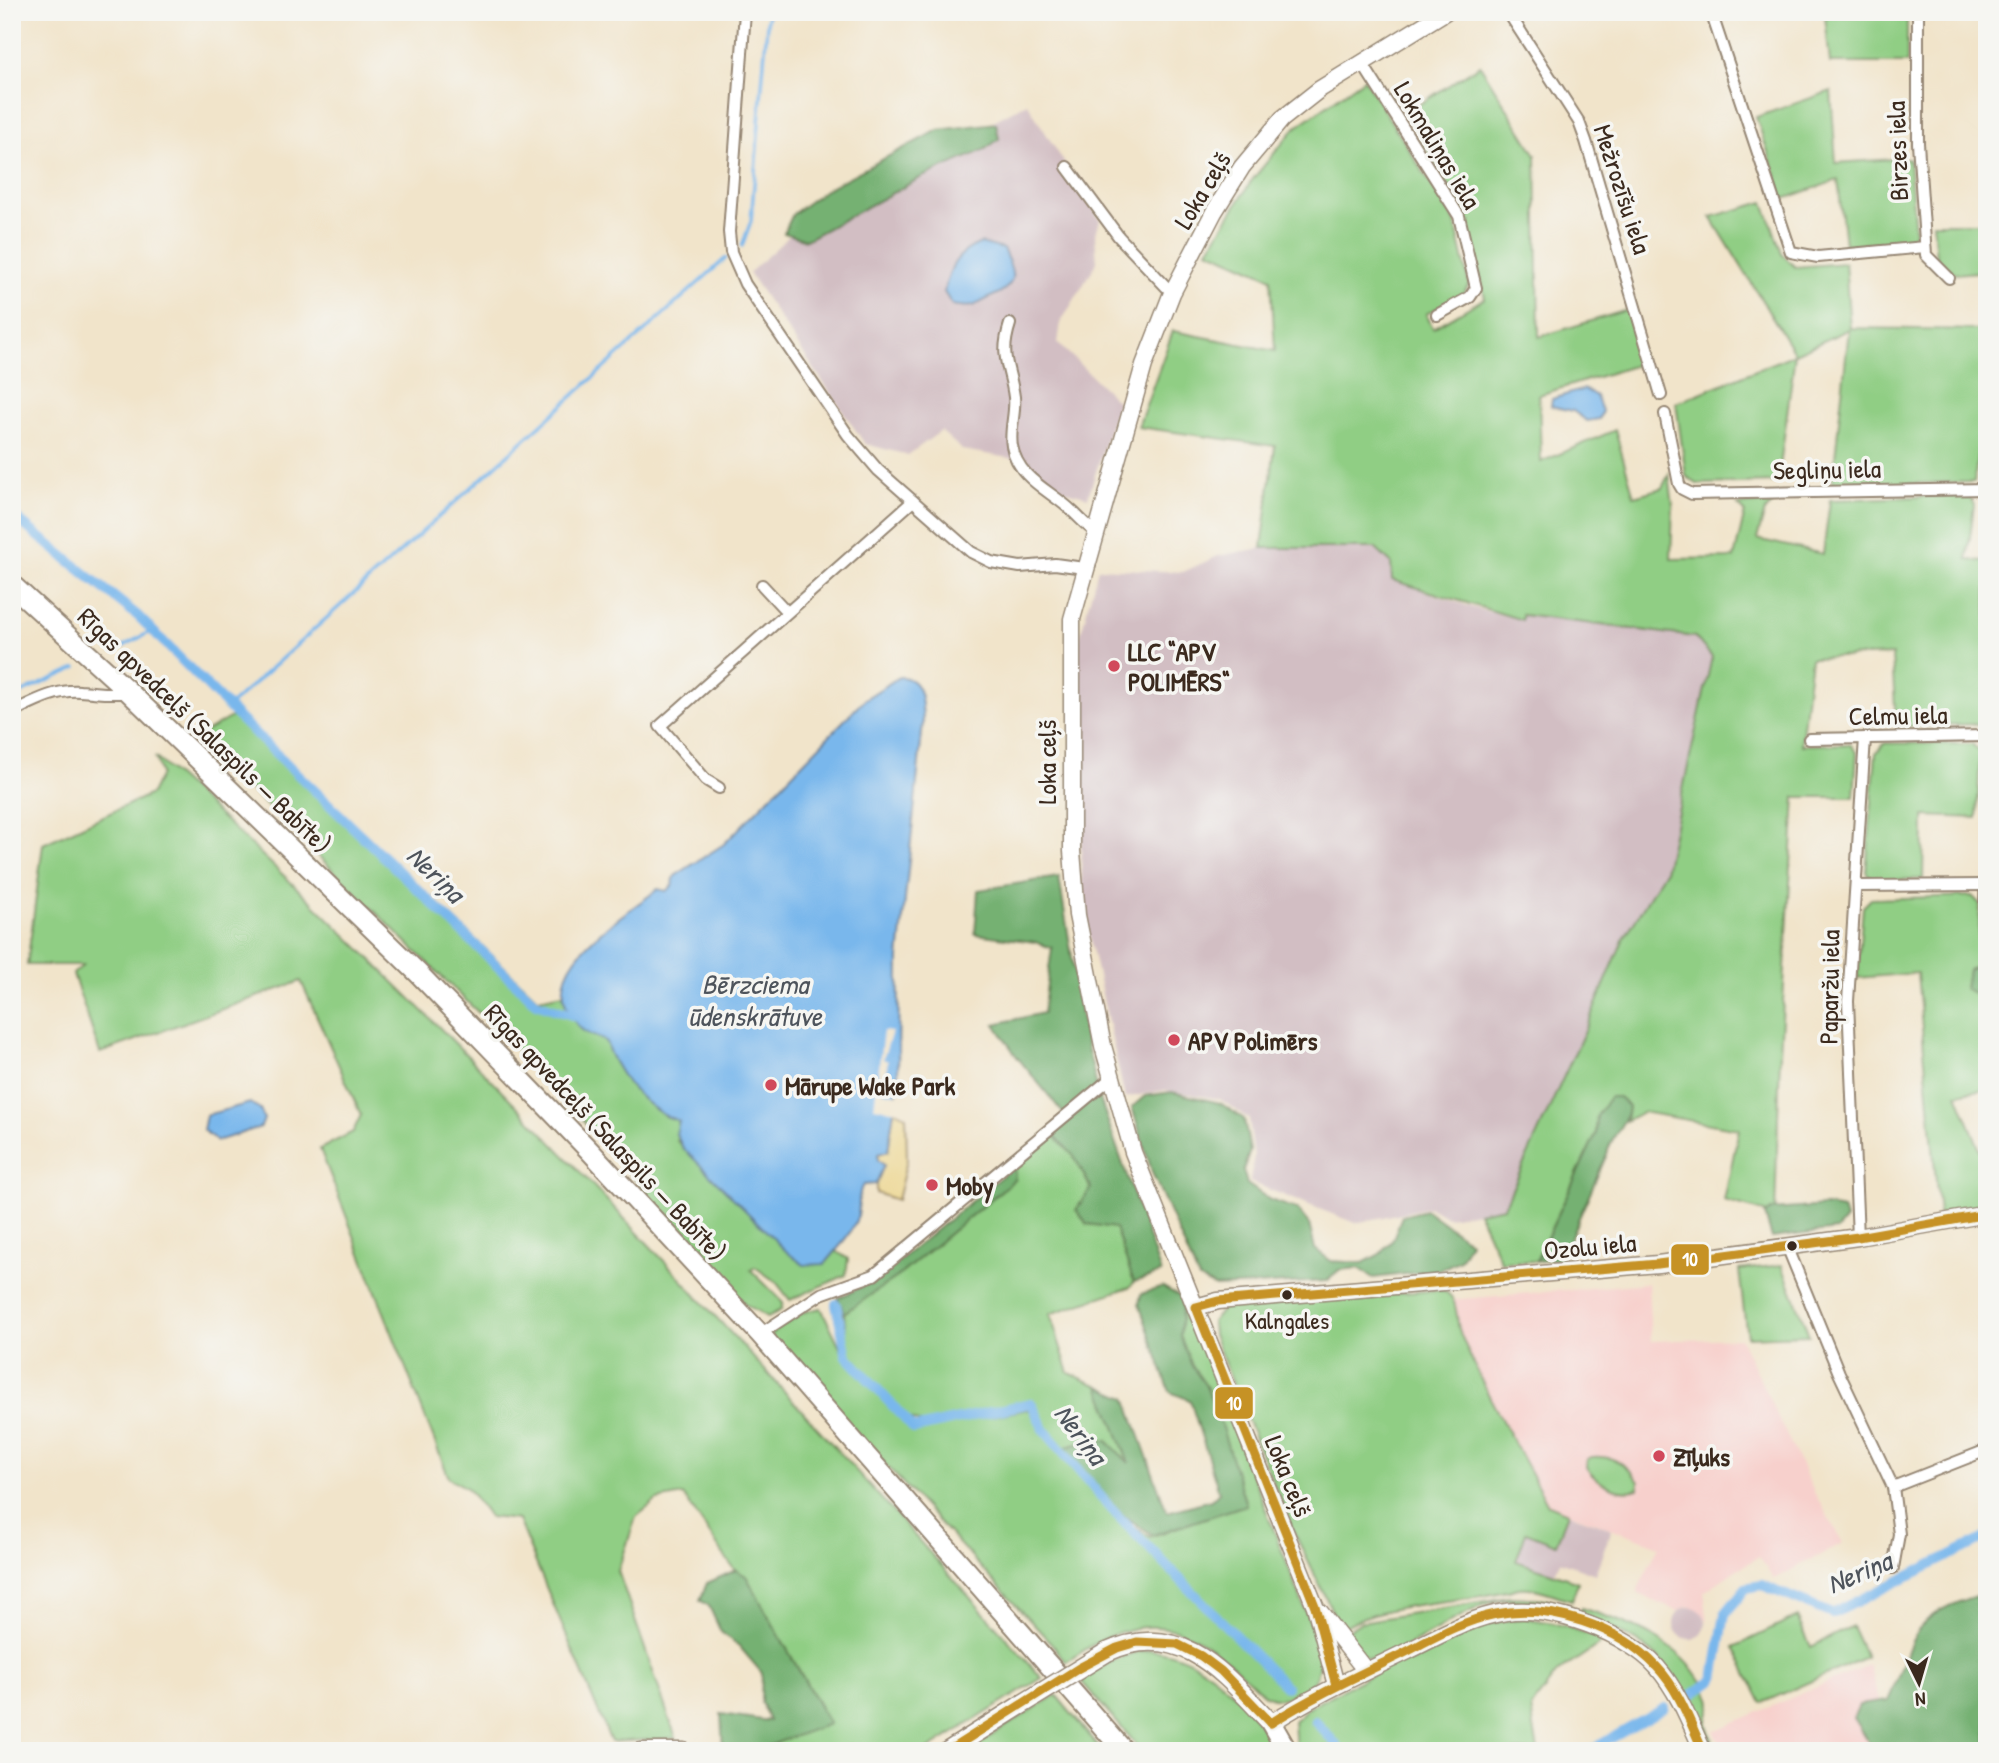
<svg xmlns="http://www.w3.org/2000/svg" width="1999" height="1763" font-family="'Patrick Hand',sans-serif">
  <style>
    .built { fill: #f7d0cc }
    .industrial { fill: #d2bec3 }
    .green { fill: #90ce84; stroke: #667c51; stroke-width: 2 }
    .forest { fill: #74b172; stroke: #586e48; stroke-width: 2 }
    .sand { fill: #eeda9e; stroke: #94825e; stroke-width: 2 }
    .water { fill: #79b7ec; stroke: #5a7085; stroke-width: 2 }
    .pier { fill: #f1e4ca }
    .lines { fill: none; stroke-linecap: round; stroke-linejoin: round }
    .stream { stroke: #79b7ec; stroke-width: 3.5 }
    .canal { stroke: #79b7ec; stroke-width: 10 }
    .street-casing { stroke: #968774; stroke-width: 14 }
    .secondary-casing { stroke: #968774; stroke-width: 19 }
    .primary-casing { stroke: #968774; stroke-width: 21 }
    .highway-casing { stroke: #968774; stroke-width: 23 }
    .street { stroke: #fff; stroke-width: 10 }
    .secondary { stroke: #fff; stroke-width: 16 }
    .primary { stroke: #fff; stroke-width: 18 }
    .highway { stroke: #fff; stroke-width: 19 }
    .primary-bridge-casing { stroke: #968774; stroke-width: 21; stroke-linecap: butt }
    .primary-bridge { stroke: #fff; stroke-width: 18 }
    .bus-1-casing { stroke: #f6f6f2; stroke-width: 14 }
    .bus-1 { stroke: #c69225; stroke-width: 9 }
    .poi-dot { fill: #d1495b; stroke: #f6f6f2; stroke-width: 2.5 }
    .bus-dot { fill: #3b2a1e; stroke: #f6f6f2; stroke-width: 2.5 }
    .labels { text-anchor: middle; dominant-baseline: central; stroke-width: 7; stroke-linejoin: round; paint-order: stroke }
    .bus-label { font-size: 24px; fill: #3b2a1e; stroke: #f6f6f2 }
    .street-label { font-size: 26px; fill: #3b2a1e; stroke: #f6f6f2 }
    .poi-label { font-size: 26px; font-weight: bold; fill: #3b2a1e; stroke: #f6f6f2; text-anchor: start }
    .water-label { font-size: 28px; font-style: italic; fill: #4e545c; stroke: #f6f6f2 }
    .line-badge { stroke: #f6f6f2; stroke-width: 2.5 }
    .badge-label { font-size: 19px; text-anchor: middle; font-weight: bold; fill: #fff }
  </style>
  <rect width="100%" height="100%" fill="#f6f6f2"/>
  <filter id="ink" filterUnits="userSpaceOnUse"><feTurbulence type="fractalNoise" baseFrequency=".0143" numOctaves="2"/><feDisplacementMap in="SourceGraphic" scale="14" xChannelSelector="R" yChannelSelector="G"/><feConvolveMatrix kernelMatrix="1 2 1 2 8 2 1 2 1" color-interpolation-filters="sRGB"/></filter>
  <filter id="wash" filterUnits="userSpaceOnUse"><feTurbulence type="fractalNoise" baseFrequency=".00686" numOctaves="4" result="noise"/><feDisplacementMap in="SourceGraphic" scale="28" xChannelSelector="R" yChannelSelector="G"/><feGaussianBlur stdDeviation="1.57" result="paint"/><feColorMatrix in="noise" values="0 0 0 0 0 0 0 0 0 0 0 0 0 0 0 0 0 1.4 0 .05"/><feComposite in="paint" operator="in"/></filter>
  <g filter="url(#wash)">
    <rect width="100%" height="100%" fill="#f1e4ca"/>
    <g class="built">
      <polygon points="1648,1283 1651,1341 1740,1338 1815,1494 1843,1543 1774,1579 1759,1557 1736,1570 1704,1592 1708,1623 1706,1618 1689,1606 1677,1611 1636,1593 1659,1546 1548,1505 1439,1301"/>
      <polygon points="1869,1665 1893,1751 1724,1751 1714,1731"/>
    </g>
    <g class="industrial">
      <polygon points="1027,103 1100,220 1095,236 1097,262 1061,322 1058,343 1118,402 1088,497 1054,487 1021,460 962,450 941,431 908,455 865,444 749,273 801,225"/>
      <polygon points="1262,548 1375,548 1391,563 1392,580 1471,607 1521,620 1522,615 1695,637 1713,657 1665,871 1623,940 1587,1026 1504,1208 1447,1217 1430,1207 1355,1223 1250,1182 1254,1156 1249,1119 1220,1099 1165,1090 1125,1098 1082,903 1078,644 1098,568 1183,572 1218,556"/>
      <polygon points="1568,1513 1612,1529 1595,1574 1560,1561 1554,1573 1516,1561 1526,1532 1556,1543"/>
      <circle cx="1690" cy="1623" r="16"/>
    </g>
    <g class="green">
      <polygon points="1825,16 1907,16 1907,63 1830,63"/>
      <polygon points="1480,65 1536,155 1539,337 1627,310 1643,363 1539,395 1541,462 1615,430 1634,496 1662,488 1669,474 1673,506 1671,559 1734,558 1745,512 1738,505 1775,502 1765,511 1757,539 1823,554 1830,500 1969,495 1974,505 1967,560 1987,561 1987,724 1896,726 1892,655 1811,658 1801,745 1850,744 1857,753 1854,797 1795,797 1780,1053 1775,1215 1724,1201 1739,1129 1642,1112 1626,1121 1628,1107 1619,1097 1611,1097 1597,1116 1596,1134 1536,1261 1501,1262 1478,1212 1504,1207 1587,1026 1623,940 1665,871 1712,657 1695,637 1522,615 1522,620 1392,580 1391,563 1375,548 1262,548 1275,446 1138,427 1173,331 1275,351 1271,278 1208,250 1252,180 1295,128 1364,79 1455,222 1469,284 1463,295 1426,314 1433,328 1485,298 1466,217 1406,113"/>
      <polygon points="1831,91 1836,163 1909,158 1915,233 1909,240 1845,245 1838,180 1784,199 1756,117"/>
      <polygon points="1764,202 1782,254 1795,267 1845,263 1850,328 1987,330 1987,389 1974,482 1832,485 1849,329 1795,354 1778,482 1697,484 1686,476 1676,403 1795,354 1711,217"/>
      <polygon points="1933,223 1987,223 1987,271 1955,274 1936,257"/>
      <path d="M238,713L538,999L563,994C573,1027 582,1022 606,1042C614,1070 638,1100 664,1115C668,1118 674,1118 679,1121L677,1141L694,1158L825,1264L836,1251L848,1259L846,1275L790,1300L776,1282L755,1267L751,1270L783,1302L781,1310L768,1317L745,1304L544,1077L197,737Z"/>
      <polygon points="1885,743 1972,744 1980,752 1977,818 1924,816 1923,879 1873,880 1866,872 1876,753"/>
      <path d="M155,757C473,1041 758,1360 1042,1678L925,1751H754L829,1723L746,1577L733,1568L683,1495L657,1500L636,1517L618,1571L676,1738L611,1742L518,1520L489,1517L467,1488L449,1478L320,1149L353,1132L361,1115L301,981L100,1053L73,974L83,965H27L43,844L151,794L161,774Z"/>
      <polygon points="1972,896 1980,904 1978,965 1968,970 1965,988 1987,1002 1987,1089 1957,1094 1987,1167 1987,1207 1939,1214 1917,973 1857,978 1863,907 1871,899"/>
      <polygon points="1051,1132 1074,1156 1091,1189 1087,1224 1115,1227 1134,1282 1130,1287 1050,1314 1069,1373 1099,1386 1130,1465 1107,1441 1092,1440 1063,1448 1047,1432 1029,1402 923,1424 908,1418 848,1352 844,1313 897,1277 1015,1179 1014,1166"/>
      <polygon points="1782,1265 1809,1335 1747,1337 1739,1270"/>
      <path d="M1440,1290C1461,1295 1454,1319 1461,1335C1485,1394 1518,1449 1548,1505L1568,1513L1556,1544L1526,1532L1516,1561L1578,1582L1572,1600C1555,1596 1531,1584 1515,1589C1465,1604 1382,1600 1341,1629L1290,1524L1213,1335L1212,1322L1224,1307Z"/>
      <path d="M1183,1298L1311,1625L1321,1657L1316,1678C1302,1694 1283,1705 1263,1694C1222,1654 1180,1610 1118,1633C1099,1639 1082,1652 1066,1662L1051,1643L771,1341L772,1333L804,1312L821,1308L845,1357L913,1431L1029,1409L1044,1433L1083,1475L1111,1511L1150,1537L1246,1504L1206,1386L1192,1366L1180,1336Z"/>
      <path d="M1592,1457C1613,1455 1628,1464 1639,1482L1638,1489C1621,1495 1595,1483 1586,1467L1587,1459Z"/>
      <path d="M1509,1597L1548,1599L1571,1605C1554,1617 1522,1598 1502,1600C1467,1603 1391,1667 1365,1657C1356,1653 1350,1640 1344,1633L1361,1622L1378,1619Z"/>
      <path d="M1581,1608C1634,1625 1688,1643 1710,1698C1714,1707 1706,1714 1707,1724C1707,1729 1711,1735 1713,1739L1705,1740C1671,1659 1659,1648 1579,1614Z"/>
      <polygon points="1797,1617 1811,1647 1852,1626 1866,1657 1762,1703 1734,1647"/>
      <path d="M1525,1618L1554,1623L1601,1638L1598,1645L1557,1673L1531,1708L1538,1751H1296L1294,1721L1309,1707C1378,1673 1448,1626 1525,1618Z"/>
      <path d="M1150,1650C1205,1654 1251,1705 1276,1751H1142L1080,1680C1104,1666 1121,1653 1150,1650Z"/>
      <polygon points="1056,1695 1102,1751 967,1751"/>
    </g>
    <g class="forest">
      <polygon points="996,123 999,139 984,150 922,177 806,240 784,233 793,214 828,188 938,130"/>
      <polygon points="1059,877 1085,1038 1100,1099 1161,1273 1134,1282 1115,1228 1087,1224 1076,1210 1091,1188 1074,1156 1051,1132 1068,1119 1017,1057 995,1024 1043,1013 1052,948 1035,942 975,934 978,890"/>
      <polygon points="1987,964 1987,1002 1965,988 1968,970"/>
      <polygon points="1172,1092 1220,1103 1244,1119 1250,1151 1243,1170 1247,1184 1270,1200 1297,1209 1309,1224 1315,1249 1331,1261 1363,1263 1380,1254 1392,1241 1402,1216 1426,1210 1470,1242 1460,1260 1439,1270 1373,1278 1358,1268 1339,1270 1327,1281 1215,1287 1199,1279 1153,1175 1132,1107 1145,1096"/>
      <path d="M1610,1097H1619L1628,1107C1626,1126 1611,1134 1607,1154L1561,1259L1536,1261L1596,1134L1597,1116Z"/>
      <polygon points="1014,1166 1015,1179 897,1277 844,1313 838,1298 874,1281"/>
      <polygon points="1826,1206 1843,1209 1846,1219 1837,1230 1772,1238 1765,1215 1771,1210"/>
      <polygon points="1163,1287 1183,1298 1180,1336 1192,1366 1206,1386 1219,1418 1246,1505 1153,1535 1115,1510 1063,1448 1092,1440 1107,1441 1129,1463 1099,1386 1126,1398 1167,1512 1211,1500 1219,1492 1190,1400 1170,1392 1139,1304 1141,1294"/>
      <polygon points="736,1570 746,1576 829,1724 754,1751 723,1751 721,1714 769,1721 761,1702 762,1673 739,1646 721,1632 709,1606 700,1600 707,1583"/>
      <path d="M1987,1593V1751H1874L1853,1718L1859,1705L1888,1701C1917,1635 1907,1614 1987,1593Z"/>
    </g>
    <polygon class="sand" points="894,1110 906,1116 907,1160 897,1200 876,1193 876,1184 884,1165 878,1160 878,1154 888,1151"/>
    <g class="water">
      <path d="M981,243L1003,249C1014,273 1020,284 993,296C974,305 975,309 952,305L944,292C950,266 956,253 981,243Z"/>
      <polygon points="1584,389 1596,396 1602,411 1599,419 1587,421 1573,411 1551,406 1552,399"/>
      <path d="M899,677C924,677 922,705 923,723L899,958L898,1083L888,1151L878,1154V1160L884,1165L876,1184L863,1185C857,1193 860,1207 858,1216C852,1233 836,1251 825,1264L804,1265L788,1253L683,1148L676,1134L679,1121C674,1118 668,1118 664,1115C638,1100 614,1070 606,1042C597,1035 590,1038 579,1027C527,969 619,920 658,889L666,891L672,886L675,876L724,844L865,699Z"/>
      <polygon points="250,1103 260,1109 264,1119 261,1127 217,1141 203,1130 206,1115"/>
    </g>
    <polygon class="pier" points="883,1031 892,1032 883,1059 888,1061 882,1091 900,1095 897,1111 874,1107"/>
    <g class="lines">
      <g class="stream">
        <polyline points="742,246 751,221 768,12"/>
        <polyline points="118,649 152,631"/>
        <polyline points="12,697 76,668"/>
        <polyline points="228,707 726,258"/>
      </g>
      <g class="canal">
        <polyline points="12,515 138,616 239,718 536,1003 581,1018"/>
        <polyline points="836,1304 847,1356 914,1429 1031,1403 1045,1431 1114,1512 1286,1687"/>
        <polyline points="1692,1695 1714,1679 1725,1614 1746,1588 1762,1585 1832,1614 1987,1537"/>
        <polyline points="1315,1721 1342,1751"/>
        <polyline points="1589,1751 1665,1708"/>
      </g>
    </g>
  </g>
  <g filter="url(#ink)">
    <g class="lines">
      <defs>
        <g id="street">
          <polyline points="745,12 729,232 731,252 745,284 848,435 878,470 971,552 991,562 1020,567 1055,564 1084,568"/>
          <polyline points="1508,12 1579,122 1586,141 1661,395"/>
          <polyline points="1711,12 1791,252 1818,257 1925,247"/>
          <polyline points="1918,12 1918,143 1926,255 1949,278"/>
          <polyline points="1362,63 1459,216 1476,288 1470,297 1437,315"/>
          <polyline points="1067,167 1119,237 1172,293"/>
          <path d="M1010,324C999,358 1010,366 1014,397C1016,413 1009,430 1012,446C1018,479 1050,490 1072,511C1081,519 1086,526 1096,532"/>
          <polyline points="1665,414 1679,484 1682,489 1692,494 1987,489"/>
          <polyline points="762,585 787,612"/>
          <path d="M12,712C33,702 56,689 80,691C99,692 109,695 129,692"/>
          <polyline points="1809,739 1987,736"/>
          <polyline points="719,788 706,780 660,726 913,501"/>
          <polyline points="1856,886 1985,885"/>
          <polyline points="1984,952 1987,812"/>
          <polyline points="1858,1237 1848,1001 1865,738"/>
          <polyline points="1787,1246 1839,1373 1893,1487 1899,1534 1893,1568"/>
          <polyline points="760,1334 821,1294 874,1275 1111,1078"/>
          <polyline points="1893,1487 1987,1450"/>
        </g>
        <g id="secondary">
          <polyline points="1196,1307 1218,1301 1658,1264 1858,1237 1987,1214"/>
          <polyline points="1320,1612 1366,1671"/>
          <polyline points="1336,1685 1315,1606 1133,1152 1103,1046 1077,915 1072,851 1072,619 1144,365 1172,293 1214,212 1242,167 1282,119 1320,89 1445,12"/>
          <path d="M1271,1723C1314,1695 1361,1674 1408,1651C1439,1636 1471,1617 1506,1612C1551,1604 1628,1634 1657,1667C1678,1691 1690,1722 1703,1751"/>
          <polyline points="641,1751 684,1751"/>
        </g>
        <g id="primary">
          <path d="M1107,1652C1182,1618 1224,1674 1271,1723"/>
          <polyline points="948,1751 1021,1705"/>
        </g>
        <g id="highway">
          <polyline points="12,585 129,692 418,973 589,1150 760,1334 1124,1751"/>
          <polyline points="1271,1723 1287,1751"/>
        </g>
      </defs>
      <use href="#street" class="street-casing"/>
      <use href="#secondary" class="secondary-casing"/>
      <use href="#primary" class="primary-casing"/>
      <use href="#highway" class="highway-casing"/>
      <use href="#street" class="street"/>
      <use href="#secondary" class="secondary"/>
      <use href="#primary" class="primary"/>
      <use href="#highway" class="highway"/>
      <defs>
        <polyline id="primary-bridge" points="1021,1705 1107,1652"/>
      </defs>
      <use href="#primary-bridge" class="primary-bridge-casing"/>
      <use href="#primary-bridge" class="primary-bridge"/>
      <defs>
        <g id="bus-1">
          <polyline points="1336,1685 1315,1606 1196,1307 1218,1301 1658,1264 1858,1237 1987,1214"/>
          <path d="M1271,1723C1312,1697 1355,1677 1398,1656C1430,1640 1461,1621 1496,1614C1549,1603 1620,1627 1657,1667C1679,1690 1690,1722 1703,1751"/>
          <polyline points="948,1751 1079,1668 1117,1648 1137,1642 1177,1644 1201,1656 1221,1671 1271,1723"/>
        </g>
      </defs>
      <use href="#bus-1" class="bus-1-casing"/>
      <use href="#bus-1" class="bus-1"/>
    </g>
  </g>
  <g class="poi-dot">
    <circle cx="1114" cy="666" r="7"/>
    <circle cx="1174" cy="1040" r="7"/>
    <circle cx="771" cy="1085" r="7"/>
    <circle cx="932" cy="1185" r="7"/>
    <circle cx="1659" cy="1456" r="7"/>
  </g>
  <g class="bus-dot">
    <circle cx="1792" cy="1246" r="6"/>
    <circle cx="1287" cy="1295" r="6"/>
  </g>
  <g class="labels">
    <g class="bus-label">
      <text x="1287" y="1320">Kalngales</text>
    </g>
    <g class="street-label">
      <text transform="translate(1438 145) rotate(59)">Lokmaliņas iela</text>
      <text transform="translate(1897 151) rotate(-92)">Birzes iela</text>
      <text transform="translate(1623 189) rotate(72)">Mežrozīšu iela</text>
      <text transform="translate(1202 190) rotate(-59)">Loka ceļš</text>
      <text transform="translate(1827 469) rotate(-1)">Segliņu iela</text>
      <text transform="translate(1898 715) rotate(-1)">Celmu iela</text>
      <text transform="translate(205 730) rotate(44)">Rīgas apvedceļš (Salaspils — Babīte)</text>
      <text transform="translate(1046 762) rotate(-90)">Loka ceļš</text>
      <text transform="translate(1829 987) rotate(-89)">Paparžu iela</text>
      <text transform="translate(606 1132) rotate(47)">Rīgas apvedceļš (Salaspils — Babīte)</text>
      <text transform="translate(1590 1246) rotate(-5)">Ozolu iela</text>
      <text transform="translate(1289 1476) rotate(68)">Loka ceļš</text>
    </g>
    <g class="poi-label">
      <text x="1128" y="651">LLC “APV<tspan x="1128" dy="30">POLIMĒRS“</tspan></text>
      <text x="1188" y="1040">APV Polimērs</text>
      <text x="785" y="1085">Mārupe Wake Park</text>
      <text x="946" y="1185">Moby</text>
      <text x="1673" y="1456">Zīļuks</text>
    </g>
    <g class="water-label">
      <text transform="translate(436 874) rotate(44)">Neriņa</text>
      <text x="755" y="984">Bērzciema<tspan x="755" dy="32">ūdenskrātuve</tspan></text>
      <text transform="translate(1081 1434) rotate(53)">Neriņa</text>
      <text transform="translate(1859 1572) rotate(-23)">Neriņa</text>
    </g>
  </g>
  <g class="line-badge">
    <rect x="1670" y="1243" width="40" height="33" rx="7" fill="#c69225"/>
    <rect x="1214" y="1386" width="40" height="34" rx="7" fill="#c69225"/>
  </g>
  <g class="badge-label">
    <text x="1690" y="1266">10</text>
    <text x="1234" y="1410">10</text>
  </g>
  <rect width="1999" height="1763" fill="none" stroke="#f6f6f2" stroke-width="42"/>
  <g transform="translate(1919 1683) rotate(175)" stroke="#f6f6f2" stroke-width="5" paint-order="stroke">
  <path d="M0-5L12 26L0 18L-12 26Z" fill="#3b2a1e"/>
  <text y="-10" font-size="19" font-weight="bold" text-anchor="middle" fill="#3b2a1e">N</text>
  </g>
</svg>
